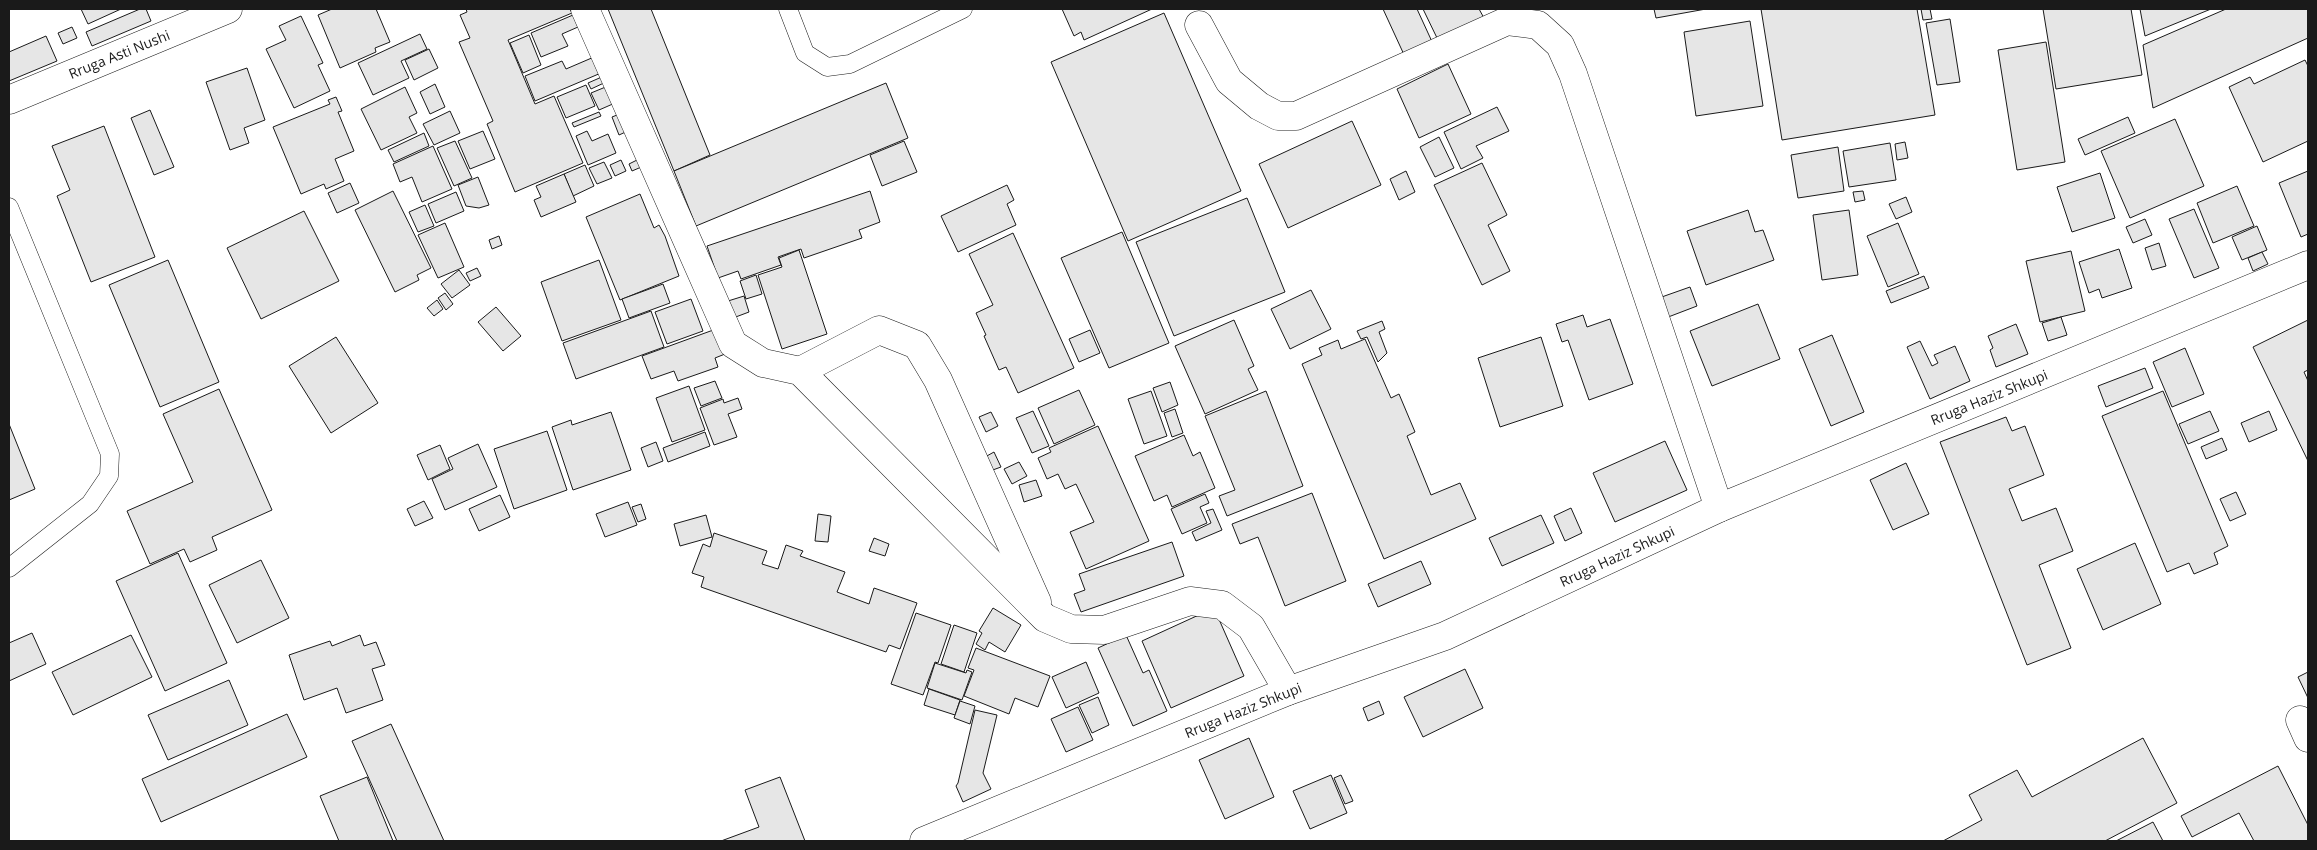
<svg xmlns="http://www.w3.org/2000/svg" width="2317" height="850" font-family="'Open Sans',sans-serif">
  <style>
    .building { fill: #e6e6e6; stroke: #1a1a1a }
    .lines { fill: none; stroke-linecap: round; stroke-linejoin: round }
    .lane-casing { stroke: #1a1a1a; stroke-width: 19 }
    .street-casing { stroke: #1a1a1a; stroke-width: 29 }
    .lane { stroke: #fff; stroke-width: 18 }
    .street { stroke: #fff; stroke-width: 28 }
    .labels { text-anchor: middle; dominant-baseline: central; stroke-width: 4; stroke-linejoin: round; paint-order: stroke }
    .street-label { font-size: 14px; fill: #1a1a1a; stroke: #fff }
  </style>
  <rect width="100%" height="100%" fill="#fff"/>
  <g class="building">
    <polygon points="81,9 121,9 88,24"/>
    <polygon points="140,9 146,9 151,21 92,46 86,32"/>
    <polygon points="332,9 376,9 390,42 375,48 376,52 340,68 318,15"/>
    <polygon points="466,9 570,9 572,13 508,40 535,104 554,96 583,163 515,192 487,124 493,121 459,42 470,38 460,15 467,12"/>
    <polygon points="608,9 651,9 710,155 674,171"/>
    <polygon points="1062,9 1152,9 1084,40 1081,32 1074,36"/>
    <polygon points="1383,9 1417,9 1434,46 1406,59"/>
    <polygon points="1423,9 1479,9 1484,18 1438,40"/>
    <polygon points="1654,9 1706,9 1656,18"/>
    <polygon points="1761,9 1917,9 1935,115 1782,140"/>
    <polygon points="1921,9 1930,9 1932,19 1923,20"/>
    <polygon points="2043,9 2131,9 2142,75 2056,89"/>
    <polygon points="2140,9 2211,9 2145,36"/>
    <polygon points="2226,9 2308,9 2308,38 2153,108 2143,45"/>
    <polygon points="1164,13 1241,191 1128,241 1051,62"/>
    <polygon points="573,15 578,27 562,34 568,46 541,57 531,33"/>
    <polygon points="301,16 323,63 318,65 330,91 294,108 266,49 286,40 279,26"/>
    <polygon points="1950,19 1960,82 1937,85 1926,23"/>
    <polygon points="1750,21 1763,106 1696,116 1684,32"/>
    <polygon points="72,27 77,38 63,44 58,33"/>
    <polygon points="420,34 427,49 401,61 409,78 373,95 358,63"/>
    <polygon points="529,35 541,65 523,73 510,43"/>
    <polygon points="46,36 57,61 9,81 9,52"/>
    <polygon points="2046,42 2065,162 2017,170 1998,50"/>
    <polygon points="429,49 438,68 414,80 405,60"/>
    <polygon points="594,57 601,73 535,101 525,76 562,61 566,69"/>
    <polygon points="2305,60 2308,66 2308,141 2263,162 2229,87 2250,77 2254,84"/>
    <polygon points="1448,64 1471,114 1419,138 1397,89"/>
    <polygon points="247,68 265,120 244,128 249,143 230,150 206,82"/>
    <polygon points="604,76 606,82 591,89 588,83"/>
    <polygon points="886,83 908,138 696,226 674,171"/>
    <polygon points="435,84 445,107 430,114 420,92"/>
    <polygon points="586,85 595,106 566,118 557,97"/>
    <polygon points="608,86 615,103 599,110 591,93"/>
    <polygon points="405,87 417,113 409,117 417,133 381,150 361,109"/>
    <polygon points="336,97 342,111 338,112 354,151 335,159 344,181 326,189 324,184 301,194 273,127 330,104 328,100"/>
    <polygon points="1497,107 1509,131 1476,146 1483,158 1461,169 1444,132"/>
    <polygon points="150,110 174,167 154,175 131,118"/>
    <polygon points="450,111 460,133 434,145 423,124"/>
    <polygon points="599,112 601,116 574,127 572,123"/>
    <polygon points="622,113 630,130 619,135 612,117"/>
    <polygon points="2128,117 2135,133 2085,155 2078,139"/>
    <polygon points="2175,119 2204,186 2130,218 2101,151"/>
    <polygon points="1352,121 1381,185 1288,228 1259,164"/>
    <polygon points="104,126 155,257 91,282 57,196 70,190 52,146"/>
    <polygon points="483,131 495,159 470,169 458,141"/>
    <polygon points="587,131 592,141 608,134 616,153 588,165 576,136"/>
    <polygon points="424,133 429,146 394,162 388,150"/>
    <polygon points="1439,137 1454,168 1435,177 1420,147"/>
    <polygon points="455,141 472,178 454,186 437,148"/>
    <polygon points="904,141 917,172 882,186 870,155"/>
    <polygon points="1905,142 1908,158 1897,160 1895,144"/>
    <polygon points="1890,143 1896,180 1849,187 1843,151"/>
    <polygon points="433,146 452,189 422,202 412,177 400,182 393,164"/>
    <polygon points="1838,147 1844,191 1798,198 1791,155"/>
    <polygon points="643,157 646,165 632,171 629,164"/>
    <polygon points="621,160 626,171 615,176 610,165"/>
    <polygon points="604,162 612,178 597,184 589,168"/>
    <polygon points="1482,163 1507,215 1488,225 1510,271 1482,285 1434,185"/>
    <polygon points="585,165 594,186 573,196 564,174"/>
    <polygon points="1406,171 1415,192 1399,200 1390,179"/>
    <polygon points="2308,171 2308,234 2301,237 2279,183"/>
    <polygon points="2100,173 2115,218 2072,232 2057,187"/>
    <polygon points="564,174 576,202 541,217 534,200 541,197 536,186"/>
    <polygon points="478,177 489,205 479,208 466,206 458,185"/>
    <polygon points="350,183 359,203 337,213 328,193"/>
    <polygon points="1007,185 1014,200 1007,204 1016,225 958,252 941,216"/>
    <polygon points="2237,186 2254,226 2213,243 2197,203"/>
    <polygon points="393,191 431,268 417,275 419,280 395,292 355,210"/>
    <polygon points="870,191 880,222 859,230 862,238 804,258 801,249 798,250 778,257 781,265 741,279 738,271 718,278 707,246"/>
    <polygon points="1863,191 1865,200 1855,202 1853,192"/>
    <polygon points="456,192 464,211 436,223 428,204"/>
    <polygon points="640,194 654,228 659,225 665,236 679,276 620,300 586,217"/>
    <polygon points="1906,197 1912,212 1896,219 1889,204"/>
    <polygon points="1247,198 1285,292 1174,336 1136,242"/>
    <polygon points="425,205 434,226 418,232 409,212"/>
    <polygon points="2194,209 2219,268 2194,278 2169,219"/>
    <polygon points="1748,210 1755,232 1763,230 1774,260 1706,285 1687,231"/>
    <polygon points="1849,210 1858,275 1822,280 1813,215"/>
    <polygon points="304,211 339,281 261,319 227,248"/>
    <polygon points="2145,219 2152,235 2133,243 2126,227"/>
    <polygon points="445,223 464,267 438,278 418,235"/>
    <polygon points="1898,223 1919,274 1888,287 1867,236"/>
    <polygon points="2257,226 2267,250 2242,260 2232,237"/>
    <polygon points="1122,232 1169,343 1109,368 1061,258"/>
    <polygon points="1013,233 1074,368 1018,393 1006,367 999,370 984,336 986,335 976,313 993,305 969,254"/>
    <polygon points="499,236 502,245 492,249 489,240"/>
    <polygon points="2159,243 2166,266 2152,270 2145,248"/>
    <polygon points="2119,249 2132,288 2102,298 2099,289 2089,293 2079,262"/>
    <polygon points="799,250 827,334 782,349 758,275 782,267 779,258"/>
    <polygon points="2071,251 2085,311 2040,322 2026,261"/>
    <polygon points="2262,252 2268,264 2253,271 2248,258"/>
    <polygon points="168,260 219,382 160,407 109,285"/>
    <polygon points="599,260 621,320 562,341 541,282"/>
    <polygon points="477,268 481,276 470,281 466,273"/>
    <polygon points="459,270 470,285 452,298 441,284"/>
    <polygon points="756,275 762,294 746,299 740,281"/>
    <polygon points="1924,276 1929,288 1891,303 1886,291"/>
    <polygon points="663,284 670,303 629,318 622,299"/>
    <polygon points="1690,287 1697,306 1663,319 1656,299"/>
    <polygon points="1311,290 1331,329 1290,349 1271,309"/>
    <polygon points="445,293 453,304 446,310 438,298"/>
    <polygon points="744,296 749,312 733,318 728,301"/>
    <polygon points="691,299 703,331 667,344 655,312"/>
    <polygon points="437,300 443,309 434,316 427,308"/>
    <polygon points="1758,304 1780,359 1712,386 1690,331"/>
    <polygon points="496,307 521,336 503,351 478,322"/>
    <polygon points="651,311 664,347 576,379 563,343"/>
    <polygon points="1583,315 1587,327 1610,319 1633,384 1589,400 1568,340 1562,342 1556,324"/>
    <polygon points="2061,317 2067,335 2048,341 2042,323"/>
    <polygon points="1234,320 1254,366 1248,369 1258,390 1205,414 1175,346"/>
    <polygon points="2308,320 2308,370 2304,372 2308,381 2308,461 2253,347"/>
    <polygon points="1382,321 1385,329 1379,332 1387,353 1378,362 1367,337 1361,339 1357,331"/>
    <polygon points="2016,324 2028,354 1996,367 1990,350 1993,348 1988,336"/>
    <polygon points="716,329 725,354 715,358 718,367 678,381 674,371 651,379 642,356"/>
    <polygon points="1090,330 1100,353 1079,362 1069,339"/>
    <polygon points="1832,335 1864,412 1831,426 1799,349"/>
    <polygon points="336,337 378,403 331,433 289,366"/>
    <polygon points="1541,337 1563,406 1500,427 1478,358"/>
    <polygon points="1365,339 1391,398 1399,394 1415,432 1407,436 1431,495 1460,483 1476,519 1384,559 1302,364 1322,355 1319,348 1338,340 1341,349"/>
    <polygon points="1920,341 1932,366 1938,363 1934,355 1955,346 1970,381 1930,399 1907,347"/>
    <polygon points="2185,348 2204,394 2172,407 2153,362"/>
    <polygon points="2145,368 2153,388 2106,407 2098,386"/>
    <polygon points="715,381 722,398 701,406 694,388"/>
    <polygon points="1170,382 1178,405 1162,412 1153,388"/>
    <polygon points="689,386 705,430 672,442 656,398"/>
    <polygon points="219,389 272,510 212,537 217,550 190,562 184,549 150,564 127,511 193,482 163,414"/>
    <polygon points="1079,390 1095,425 1054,444 1038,408"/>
    <polygon points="1151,391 1167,436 1144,444 1128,399"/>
    <polygon points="1266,391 1303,486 1227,516 1219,496 1235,490 1205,416"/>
    <polygon points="2163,391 2228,546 2214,553 2218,564 2194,574 2189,563 2167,572 2102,416"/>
    <polygon points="738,398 742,409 728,414 737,437 714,445 700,408 723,399 724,403"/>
    <polygon points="1175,409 1183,433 1172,437 1164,413"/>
    <polygon points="1033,411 1049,446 1032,453 1016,418"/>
    <polygon points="2210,411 2219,431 2188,444 2179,424"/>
    <polygon points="2269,411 2277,430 2249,442 2241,423"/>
    <polygon points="611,412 631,470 573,490 552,427 571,420 572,425"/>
    <polygon points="991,412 998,426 986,432 979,417"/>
    <polygon points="2006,417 2012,431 2025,426 2044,475 2009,489 2022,521 2056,508 2073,551 2039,565 2071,648 2027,665 1940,442"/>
    <polygon points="9,424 35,489 9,500"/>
    <polygon points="1098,426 1149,541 1086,569 1070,532 1094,522 1076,484 1065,489 1058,474 1047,479 1038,458 1051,452 1049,448"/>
    <polygon points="547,431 567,490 514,509 494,449"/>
    <polygon points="705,432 710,446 668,462 663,448"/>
    <polygon points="1184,435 1193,456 1200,452 1215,488 1172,507 1167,495 1154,501 1135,456"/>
    <polygon points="2222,438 2227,450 2206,459 2201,447"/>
    <polygon points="1665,441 1687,490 1615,522 1593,473"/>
    <polygon points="656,442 663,461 648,467 641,448"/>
    <polygon points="478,444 497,487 445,510 432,479 453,469 448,458"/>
    <polygon points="440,445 450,469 428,480 417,455"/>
    <polygon points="994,452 1001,467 990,471 985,457"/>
    <polygon points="1019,462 1027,476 1012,484 1004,469"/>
    <polygon points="1906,463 1929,514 1893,530 1870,480"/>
    <polygon points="1036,480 1042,496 1024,502 1019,485"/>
    <polygon points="2236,492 2246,514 2230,521 2220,499"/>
    <polygon points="1312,493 1346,581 1285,606 1258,537 1240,544 1232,524"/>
    <polygon points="1205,494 1209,503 1200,507 1207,523 1182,534 1171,509"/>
    <polygon points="500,495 510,517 479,531 469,509"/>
    <polygon points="424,501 433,518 415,526 407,509"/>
    <polygon points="628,502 637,525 605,537 596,514"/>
    <polygon points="641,504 646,519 638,522 632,507"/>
    <polygon points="1571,508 1582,533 1565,541 1554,516"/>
    <polygon points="1213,509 1222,530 1196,541 1192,532 1211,523 1206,511"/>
    <polygon points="818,514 831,516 828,542 815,541"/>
    <polygon points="706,515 712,537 680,546 674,524"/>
    <polygon points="1541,515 1554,543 1502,566 1489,538"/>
    <polygon points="714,533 767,551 762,564 778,569 786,545 803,551 800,556 845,572 837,592 869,604 874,588 917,603 900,649 889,645 886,652 701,587 704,577 692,573 703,544 710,547"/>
    <polygon points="874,538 889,544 885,556 869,551"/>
    <polygon points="1172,542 1184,576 1081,612 1074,594 1085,590 1079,574"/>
    <polygon points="2135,543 2161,604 2103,630 2077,569"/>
    <polygon points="178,553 227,663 165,691 116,581"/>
    <polygon points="261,560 289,618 237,643 209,585"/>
    <polygon points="1421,561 1431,584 1378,607 1368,584"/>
    <polygon points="993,608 1021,625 1005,652 989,642 985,650 976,644 982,633 979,631"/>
    <polygon points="1214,608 1244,676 1171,708 1142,641"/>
    <polygon points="916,613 951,625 938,663 935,662 923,695 891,684"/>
    <polygon points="954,625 977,633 964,672 941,664"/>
    <polygon points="32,633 46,664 9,681 9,643"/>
    <polygon points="131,635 152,677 73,715 52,672"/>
    <polygon points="360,635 364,646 376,642 385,665 372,669 383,700 346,713 337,688 304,700 289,655 330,641 332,646"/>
    <polygon points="1126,635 1143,673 1149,670 1167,711 1133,726 1098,648"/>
    <polygon points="976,648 1050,676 1038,707 1015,698 1009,714 964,696 974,670 968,668"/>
    <polygon points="1086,662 1099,693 1066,708 1052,677"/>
    <polygon points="935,663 966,673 967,670 972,672 962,700 927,688"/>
    <polygon points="1465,669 1483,708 1423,737 1404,697"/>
    <polygon points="2308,672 2308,698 2298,677"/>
    <polygon points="229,680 248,725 168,760 148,715"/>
    <polygon points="929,689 960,700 955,715 924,705"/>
    <polygon points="1098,697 1109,725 1092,733 1079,705"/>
    <polygon points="960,701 975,706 970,724 954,718"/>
    <polygon points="1379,701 1384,714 1368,721 1363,708"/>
    <polygon points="1078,707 1093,740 1066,752 1051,719"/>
    <polygon points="975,710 997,715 983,773 991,789 963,802 956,786 958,783"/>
    <polygon points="287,714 307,757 161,822 142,779"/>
    <polygon points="391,724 444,841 397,841 352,741"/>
    <polygon points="1249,738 1274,797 1225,819 1199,760"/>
    <polygon points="2143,738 2177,803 2105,841 1943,841 1982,820 1969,795 2017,770 2032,797"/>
    <polygon points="2278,766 2308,825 2308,841 2254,841 2239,813 2192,837 2181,816"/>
    <polygon points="1331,775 1347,813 1310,829 1293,791"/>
    <polygon points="1341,775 1353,801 1345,804 1334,778"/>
    <polygon points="367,777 393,841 339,841 320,796"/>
    <polygon points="780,777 805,841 721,841 759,827 745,790"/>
    <polygon points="2153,822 2163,841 2116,841"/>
  </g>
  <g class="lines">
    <defs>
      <g id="lane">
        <polyline points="788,9 805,53 827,67 850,64 963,9"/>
        <polyline points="9,207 110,454 109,476 90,504 9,568"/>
      </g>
      <g id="street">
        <polyline points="585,9 733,344 763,363 800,371 1045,618 1071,629 1104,630 1190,601 1222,605 1251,627 1288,691"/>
        <polyline points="1199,25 1229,81 1259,106 1278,116 1296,116 1507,21 1538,25 1560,45 1573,74 1719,508"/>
        <polyline points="9,100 228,9"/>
        <polyline points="800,371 879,330 917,345 938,380 1037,602"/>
        <polyline points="2300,720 2308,738"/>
        <polyline points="924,841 1288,691 1445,636 1719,508 2308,265"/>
      </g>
    </defs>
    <use href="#lane" class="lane-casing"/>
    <use href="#street" class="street-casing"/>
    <use href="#lane" class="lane"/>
    <use href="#street" class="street"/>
  </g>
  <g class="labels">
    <g class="street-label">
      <text transform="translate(119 54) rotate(-22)">Rruga Asti Nushi</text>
      <text transform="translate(1989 397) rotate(-22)">Rruga Haziz Shkupi</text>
      <text transform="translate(1617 556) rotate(-25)">Rruga Haziz Shkupi</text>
      <text transform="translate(1243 710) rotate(-22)">Rruga Haziz Shkupi</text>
    </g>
  </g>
  <rect width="2317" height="850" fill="none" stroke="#1a1a1a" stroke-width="20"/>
</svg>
